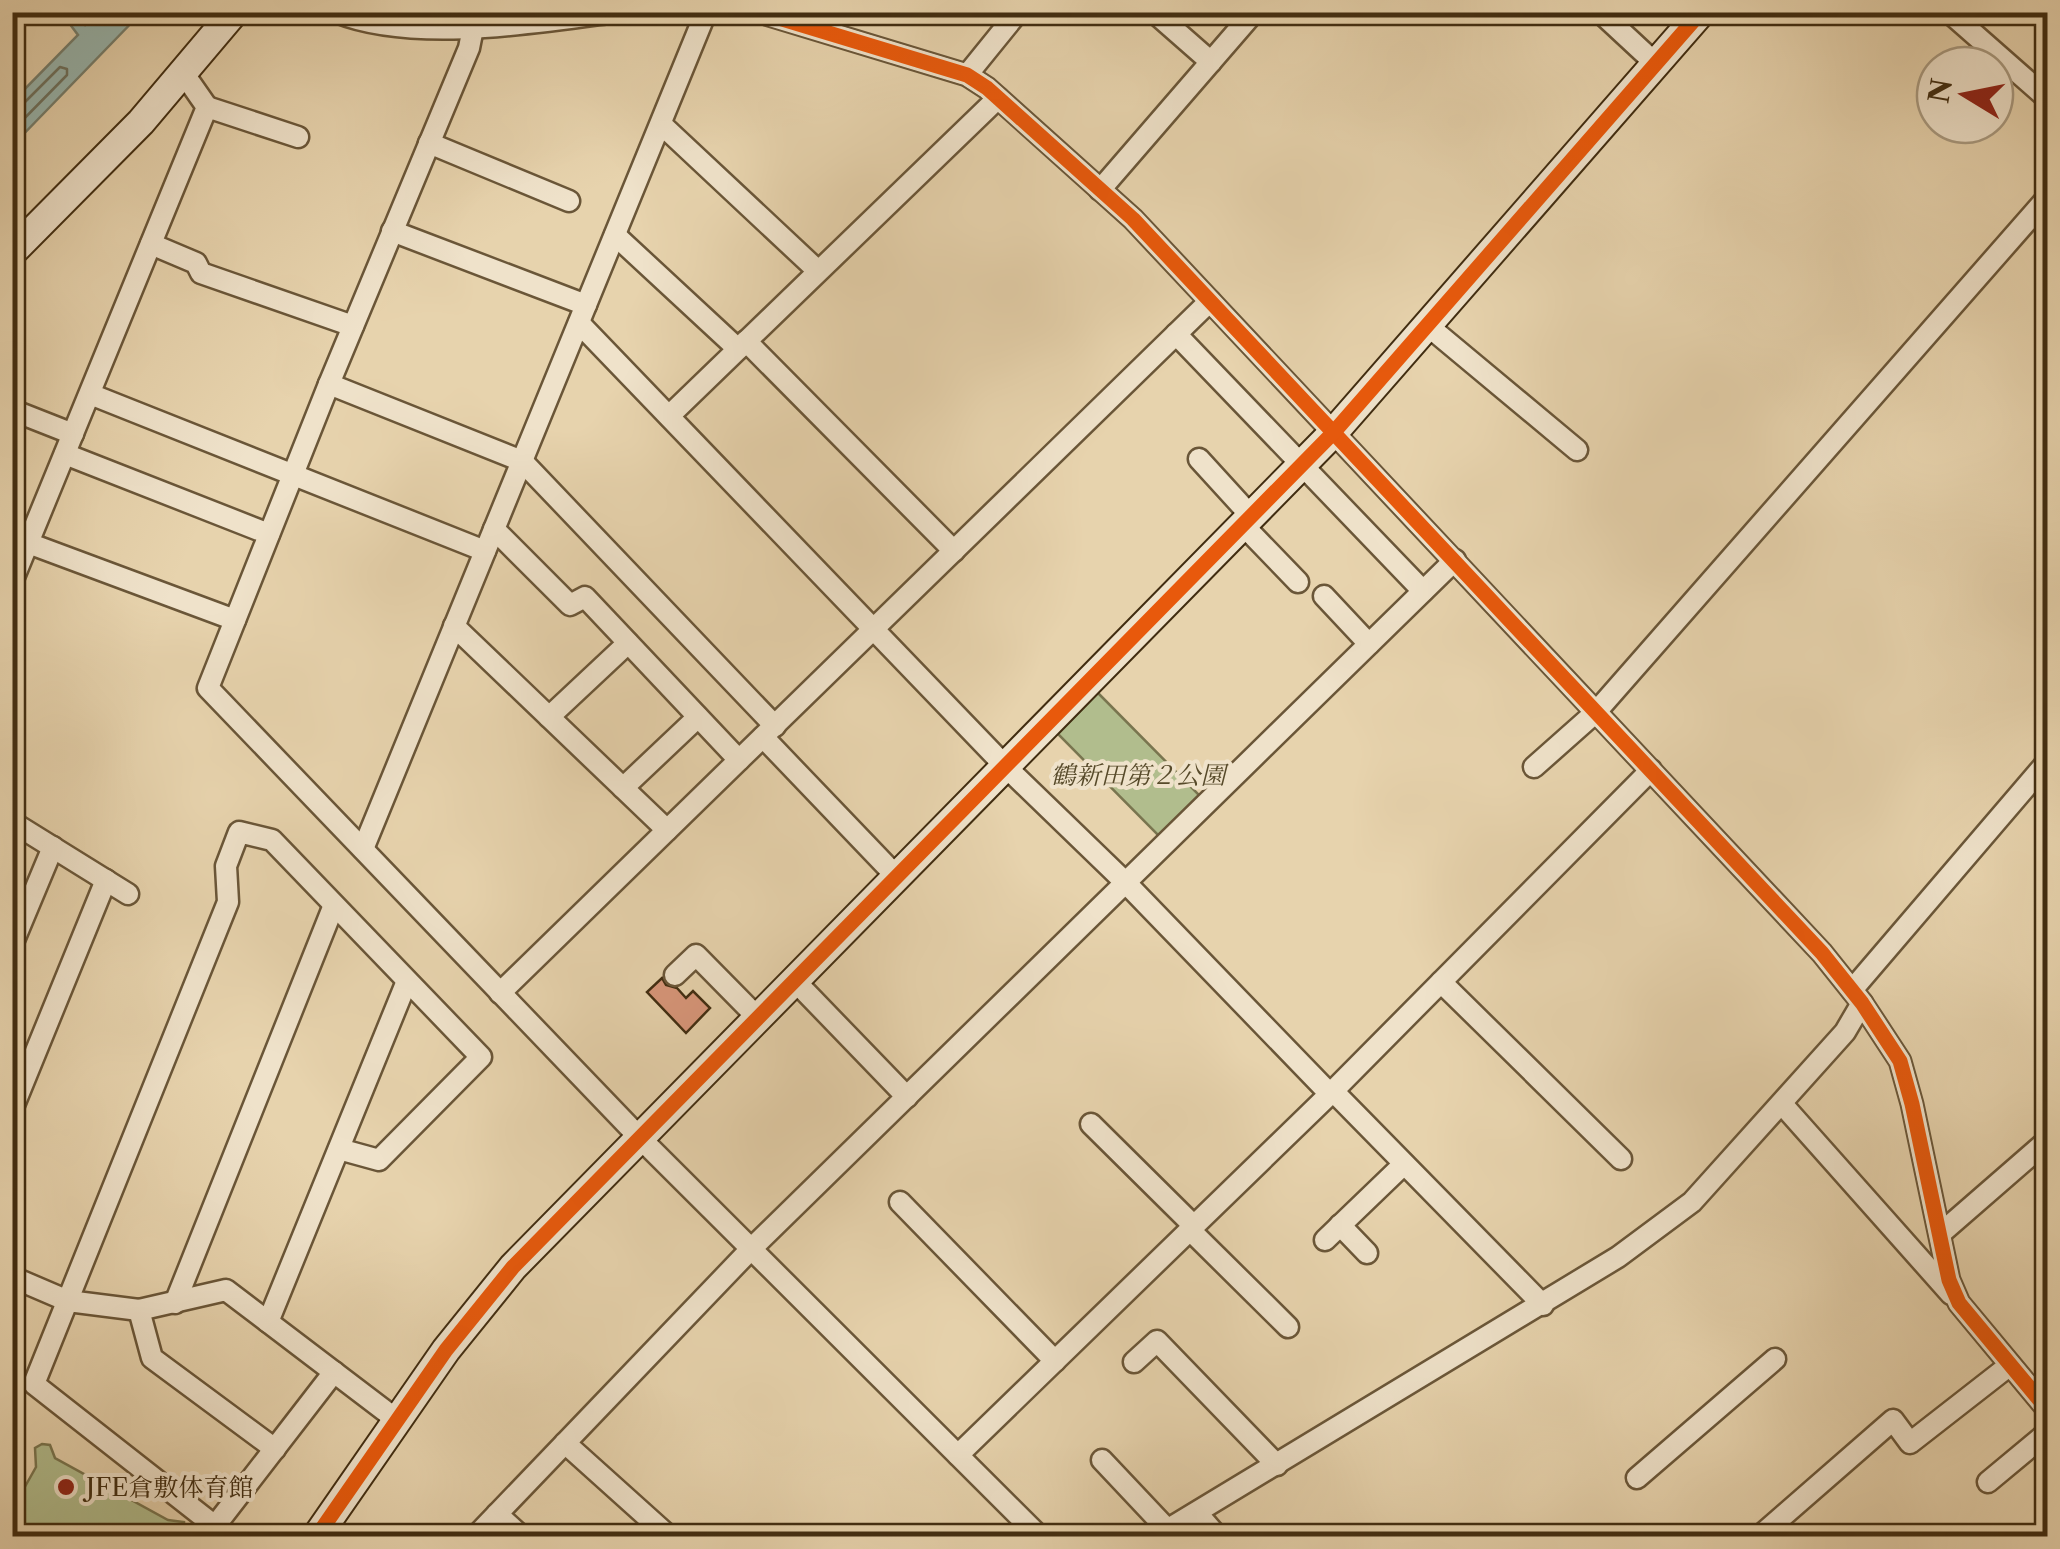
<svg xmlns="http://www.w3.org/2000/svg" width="2060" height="1549" font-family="'Libre Caslon Text','Noto Serif JP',serif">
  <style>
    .green { fill: #b1bd8d; stroke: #79754f; stroke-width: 2.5 }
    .water { fill: #98b7b0; stroke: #758070; stroke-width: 2.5 }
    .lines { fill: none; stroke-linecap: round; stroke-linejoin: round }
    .shore { stroke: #6c7260; stroke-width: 2.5 }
    .building { fill: #d8967a; stroke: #412d11; stroke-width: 2.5 }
    .street-casing { stroke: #6a5638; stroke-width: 25 }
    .secondary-casing { stroke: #412d11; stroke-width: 32 }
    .street { stroke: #efe2ca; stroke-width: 20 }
    .secondary { stroke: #efe2ca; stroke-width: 28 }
    .cycleway-casing { stroke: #efe2ca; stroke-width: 21 }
    .cycleway { stroke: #e8590c; stroke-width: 15 }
    .poi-dot { fill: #8f2418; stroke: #efe2ca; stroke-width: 4 }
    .labels { text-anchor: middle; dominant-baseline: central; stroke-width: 8; stroke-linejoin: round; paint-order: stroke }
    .park-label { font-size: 25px; font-style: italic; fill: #574a2a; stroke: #efe2ca }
    .poi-label { font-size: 25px; fill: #412d11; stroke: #efe2ca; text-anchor: start }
  </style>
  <rect width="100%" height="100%" fill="#e7d3ad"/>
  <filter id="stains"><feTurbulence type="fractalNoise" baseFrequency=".002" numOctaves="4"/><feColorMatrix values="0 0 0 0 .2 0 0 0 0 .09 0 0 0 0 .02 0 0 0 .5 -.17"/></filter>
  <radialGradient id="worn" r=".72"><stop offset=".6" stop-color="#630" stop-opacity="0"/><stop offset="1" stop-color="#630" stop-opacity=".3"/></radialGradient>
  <g class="green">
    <polygon points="1098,693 1199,795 1159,836 1058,734"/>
    <polygon points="42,1444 50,1445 55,1458 168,1520 184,1522 184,1536 13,1536 13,1508 36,1467 35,1448"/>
  </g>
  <polygon class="water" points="98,12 141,13 13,145 13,101 78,35 69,23 75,18 85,25"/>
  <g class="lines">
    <polyline class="shore" points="12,107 23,104 60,67 67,69 67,75 12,131"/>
  </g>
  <polygon class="building" points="662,978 666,985 677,988 686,998 693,991 710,1008 686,1033 647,992"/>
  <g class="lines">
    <defs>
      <g id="street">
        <path d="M336,12C412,43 534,23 615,12"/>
        <polyline points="759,12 967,75 987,88 1133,219 1822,953 1862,1003 1900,1061 1912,1104 1949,1280 1959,1303 2048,1410"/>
        <polyline points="1154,12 1211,62"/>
        <polyline points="1600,12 1656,64"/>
        <polyline points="1949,12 2048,99"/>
        <polyline points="473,28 469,48 329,384 208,688 640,1138 1039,1536"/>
        <polyline points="967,75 1018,12"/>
        <polyline points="207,107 298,137"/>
        <polyline points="661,124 818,271"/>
        <polyline points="429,143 569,201"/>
        <polyline points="1100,190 1254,12"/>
        <polyline points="392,231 586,305"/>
        <polyline points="615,235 738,349"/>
        <polyline points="151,244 196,263 201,273 353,326"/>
        <polyline points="579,323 1005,766 1126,883 1330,1094"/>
        <polyline points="1427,325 1577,450"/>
        <polyline points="1176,334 1423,591"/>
        <polyline points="746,341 954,551"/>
        <polyline points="329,384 522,461 775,726"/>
        <polyline points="90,394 485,551"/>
        <polyline points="12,410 73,434"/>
        <polyline points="669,416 998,98"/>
        <polyline points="65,454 269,534"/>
        <polyline points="1199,459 1251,516"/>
        <polyline points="1243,525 1298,582"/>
        <polyline points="494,529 570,605 585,597 739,760"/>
        <polyline points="28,543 235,620"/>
        <polyline points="12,582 207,107 184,74"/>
        <polyline points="1324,596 1369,644"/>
        <polyline points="454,626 667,830"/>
        <polyline points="549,717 628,643"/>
        <polyline points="763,737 897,877"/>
        <polyline points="1534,767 1596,712 2048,197"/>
        <polyline points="623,788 698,717"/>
        <polyline points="12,822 128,894"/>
        <polyline points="363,849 706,12"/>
        <polyline points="12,945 53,847"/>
        <polyline points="675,975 696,955 758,1018"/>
        <polyline points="795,981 907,1097"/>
        <polyline points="1441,982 1621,1159"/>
        <polyline points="1852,990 2048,761"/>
        <polyline points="500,993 1210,301"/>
        <polyline points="1333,1091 1543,1305"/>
        <polyline points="1782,1104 1951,1294"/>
        <polyline points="12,1110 106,880"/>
        <polyline points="1091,1124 1194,1226"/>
        <polyline points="900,1202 1055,1361"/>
        <polyline points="1340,1225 1367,1253"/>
        <polyline points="1190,1230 1288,1327"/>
        <polyline points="1940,1234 2048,1140"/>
        <polyline points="1325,1240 1404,1164"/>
        <polyline points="12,1277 68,1301 139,1310"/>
        <polyline points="175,1303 334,905"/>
        <polyline points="268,1322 407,981"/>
        <polyline points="1134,1362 1157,1341 1277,1465"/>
        <polyline points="334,1372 215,1526 34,1384 228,902 226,866 239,832 272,840 481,1057 379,1160 339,1149"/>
        <polyline points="565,1443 664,1532"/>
        <polyline points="275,1449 152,1358 139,1310 226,1290 397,1420"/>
        <polyline points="958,1455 1333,1091 1651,770"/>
        <polyline points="1102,1460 1168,1530"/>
        <polyline points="1637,1478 1775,1359"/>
        <polyline points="1988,1482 2048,1432"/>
        <polyline points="1197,1513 1217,1536"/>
        <polyline points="497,1514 521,1536"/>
        <polyline points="476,1536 751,1249 1455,560"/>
        <polyline points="1157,1536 1618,1257 1692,1202 1845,1032 1862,1003"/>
        <polyline points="1760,1536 1893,1420 1910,1443 2010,1365"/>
      </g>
      <g id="secondary">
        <polyline points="12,252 141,122 234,12"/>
        <polyline points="317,1536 446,1350 513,1267 1334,432 1701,12"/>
      </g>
    </defs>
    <use href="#street" class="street-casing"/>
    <use href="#secondary" class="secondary-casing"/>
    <use href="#street" class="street"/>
    <use href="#secondary" class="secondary"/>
    <defs>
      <g id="cycleway">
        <polyline points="759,12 967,75 987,88 1133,219 1822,953 1862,1003 1900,1061 1912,1104 1949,1280 1959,1303 2048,1410"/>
        <polyline points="317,1536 446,1350 513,1267 1334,432 1701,12"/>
      </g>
    </defs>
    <use href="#cycleway" class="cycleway-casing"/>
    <use href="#cycleway" class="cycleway"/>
  </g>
  <circle class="poi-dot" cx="66" cy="1487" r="10"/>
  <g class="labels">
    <g class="park-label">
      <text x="1138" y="775">鶴新田第２公園</text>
    </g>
    <g class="poi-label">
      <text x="86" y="1487">JFE倉敷体育館</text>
    </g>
  </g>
  <rect width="2060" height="1549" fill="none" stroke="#e7d3ad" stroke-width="50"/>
  <rect x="15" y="15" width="2030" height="1519" fill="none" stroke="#412d11" stroke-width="5"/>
  <rect x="25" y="25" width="2010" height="1499" fill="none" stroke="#412d11" stroke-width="2.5"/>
  <g transform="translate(1965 95) rotate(280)"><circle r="48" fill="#efe2ca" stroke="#a99a80" stroke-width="2.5"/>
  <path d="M0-8L18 38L0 25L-18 38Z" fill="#8f2418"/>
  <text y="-15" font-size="28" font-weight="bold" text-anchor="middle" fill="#412d11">N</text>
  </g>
  <rect width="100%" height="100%" filter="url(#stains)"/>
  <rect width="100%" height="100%" fill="url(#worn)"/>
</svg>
